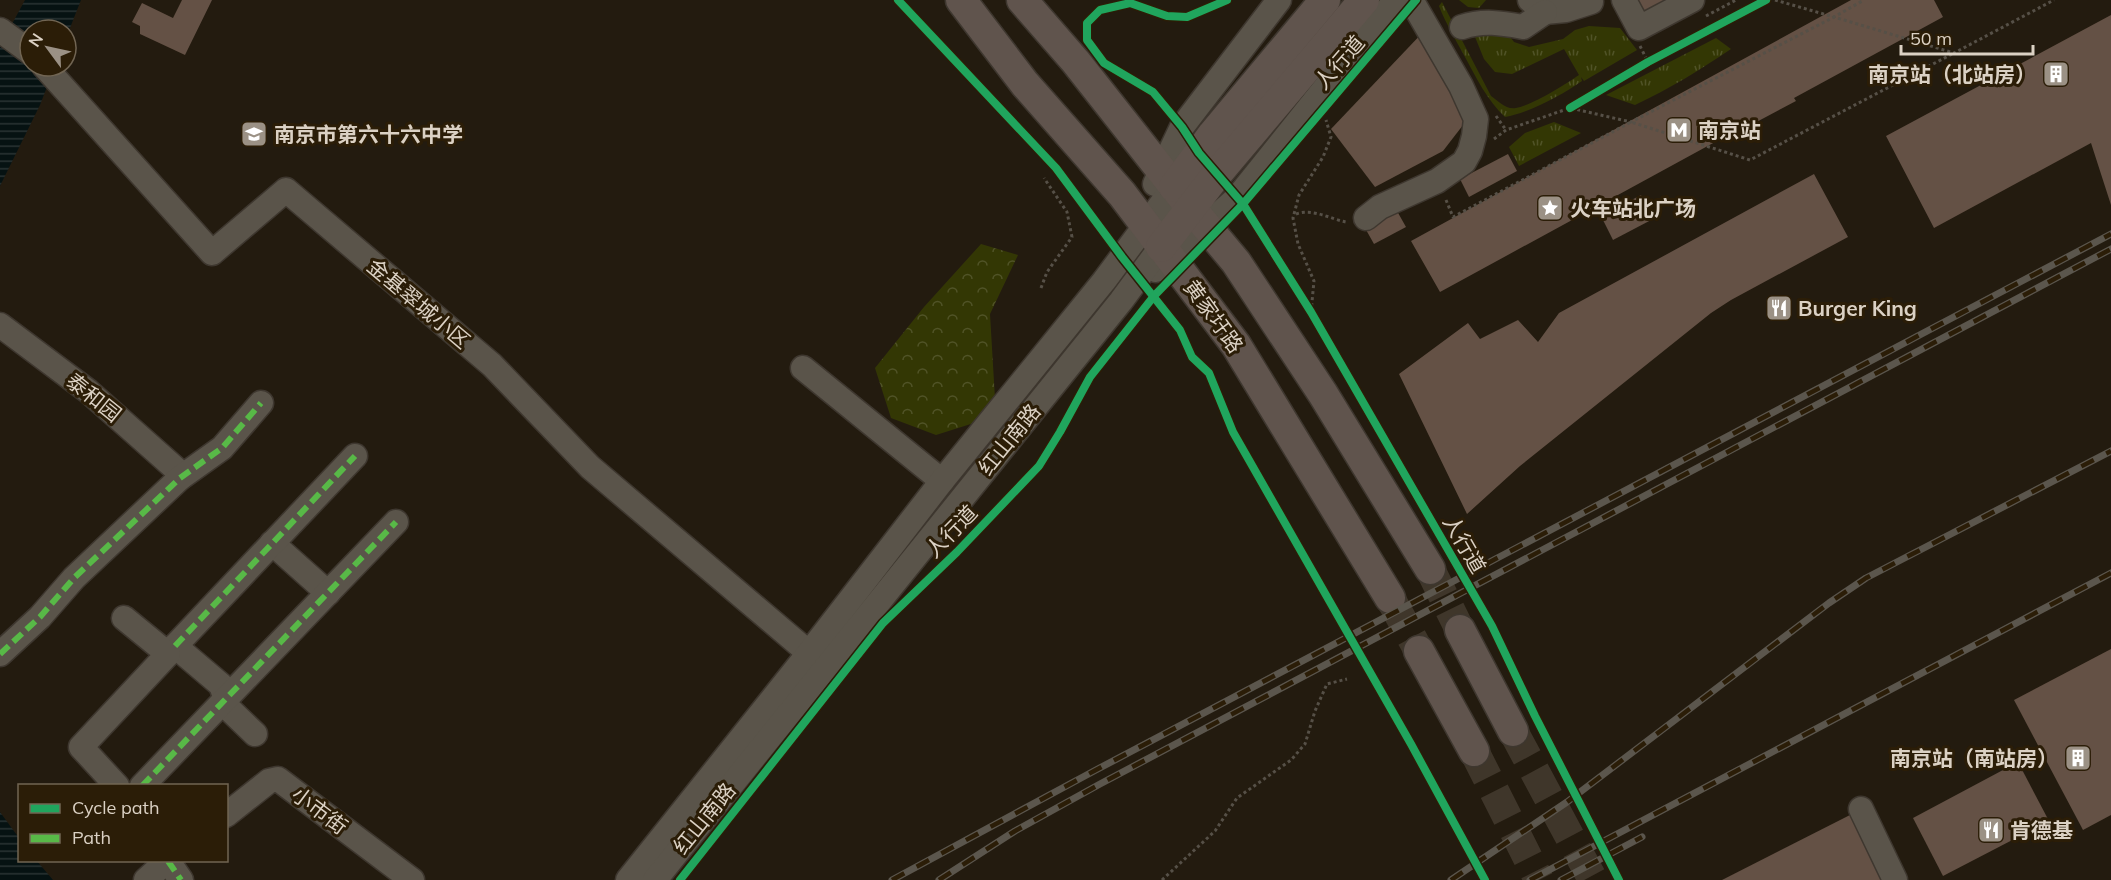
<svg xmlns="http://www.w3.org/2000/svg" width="2111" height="880" font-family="Mulish,'Noto Sans SC',sans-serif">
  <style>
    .grass { fill: url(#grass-tufts) }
    .forest { fill: url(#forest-crowns) }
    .water { fill: url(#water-rules) }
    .building { fill: #645145 }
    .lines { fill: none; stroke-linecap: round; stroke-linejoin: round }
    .major-tunnel { stroke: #3f362a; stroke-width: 30; stroke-dasharray: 30 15; stroke-linecap: butt }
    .minor-casing { stroke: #3e372f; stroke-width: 27 }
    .major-casing { stroke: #3e372f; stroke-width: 33 }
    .path { stroke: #565047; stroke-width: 3; stroke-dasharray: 3 3; stroke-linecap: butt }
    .minor { stroke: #5a544a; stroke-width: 24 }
    .major { stroke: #60544d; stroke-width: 30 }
    .rail-casing { stroke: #5b564d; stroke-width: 7 }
    .rail { stroke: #2b1d07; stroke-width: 4.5; stroke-dasharray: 14; stroke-linecap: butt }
    .quiet { stroke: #58b947; stroke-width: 6; stroke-dasharray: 12 6; stroke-linecap: butt }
    .cycleway-casing { stroke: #2b1d07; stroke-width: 11 }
    .cycleway { stroke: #20a55d; stroke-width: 8 }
    .labels { text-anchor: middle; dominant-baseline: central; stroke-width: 6; stroke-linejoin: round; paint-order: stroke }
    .street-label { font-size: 21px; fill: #dbd1c4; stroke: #2b1d07 }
    .poi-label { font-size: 21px; font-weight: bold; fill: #dbd1c4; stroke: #2b1d07; text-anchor: start }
  </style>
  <defs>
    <pattern id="grass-tufts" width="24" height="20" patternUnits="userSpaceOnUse" patternTransform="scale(1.5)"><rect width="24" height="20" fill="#333704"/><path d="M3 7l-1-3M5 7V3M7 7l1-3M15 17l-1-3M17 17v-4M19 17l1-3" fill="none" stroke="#505327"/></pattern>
    <pattern id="forest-crowns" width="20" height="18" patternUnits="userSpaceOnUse" patternTransform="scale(1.5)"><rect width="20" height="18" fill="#333704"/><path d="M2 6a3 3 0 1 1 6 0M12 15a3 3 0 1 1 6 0" fill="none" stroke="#505327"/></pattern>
    <pattern id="water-rules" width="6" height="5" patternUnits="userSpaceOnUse" patternTransform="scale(1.5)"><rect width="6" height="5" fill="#061212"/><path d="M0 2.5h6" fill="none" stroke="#2a3333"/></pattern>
  </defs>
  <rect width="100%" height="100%" fill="#231b0f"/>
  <g class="grass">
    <polygon points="1459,0 1486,0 1479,8 1468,7"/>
    <path d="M1442,2L1491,96C1498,101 1506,110 1516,108C1531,106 1566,84 1579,75L1564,49L1512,74L1495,72L1484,59L1473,32L1505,30L1514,42L1529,47L1563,39L1575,30L1589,26L1620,28L1637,50L1584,81L1581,77L1582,81C1562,95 1529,113 1505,117C1487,100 1477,79 1465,57C1456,40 1446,24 1439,6Z"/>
    <path d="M1716,38L1731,49C1700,70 1669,89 1635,105L1606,95Z"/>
    <polygon points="1554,122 1581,133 1519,166 1509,147 1525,133"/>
  </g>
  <polygon class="forest" points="981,244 1018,255 990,314 996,416 936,435 891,418 875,368 924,307"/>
  <g class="water">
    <polygon points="25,0 81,0 66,38 66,30 30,30 30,66 55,66 40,105 0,186 0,46"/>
    <polygon points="0,812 19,838 20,860 37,861 53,880 0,880"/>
  </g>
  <g class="building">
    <polygon points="182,0 212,0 185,55 140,34 140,26 132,22 142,3 173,18"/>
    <polygon points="1624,0 1692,0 1639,28"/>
    <polygon points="1851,0 1934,0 1943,17 1794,98 1796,101 1749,126 1748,124 1440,292 1411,241"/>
    <polygon points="2111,15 2111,205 2091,143 1934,228 1886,136"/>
    <polygon points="1426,29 1470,116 1443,151 1375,187 1331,129"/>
    <polygon points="1508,154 1517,171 1469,197 1460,179"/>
    <polygon points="1814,174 1848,237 1731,300 1711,313 1520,466 1467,514 1399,374 1468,323 1480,339 1518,320 1538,342 1559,313"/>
    <polygon points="1641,195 1653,219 1613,240 1601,216"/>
    <polygon points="1397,211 1406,227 1374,244 1365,228"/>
    <polygon points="2111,649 2111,815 2083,830 2014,700"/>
    <polygon points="2018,762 2049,821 1943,876 1913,818"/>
    <polygon points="1850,815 1883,880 1722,880"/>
  </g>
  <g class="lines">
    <g class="major-tunnel">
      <polyline points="1430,569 1460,630"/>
      <polyline points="1390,598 1419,651"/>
      <polyline points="1513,731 1593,880"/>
      <polyline points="1474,751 1539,880"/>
    </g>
    <defs>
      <g id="minor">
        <polyline points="1530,0 1545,12 1566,10 1591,2"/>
        <polyline points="1624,0 1639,28 1692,0"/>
        <path d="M1462,27C1483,20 1501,23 1523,27L1545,12"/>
        <polyline points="0,30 30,52"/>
        <polyline points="44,66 212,253 286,190 492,365 590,467 809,653"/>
        <polyline points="1155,184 1182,127 1279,0"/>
        <polyline points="1366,218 1380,207 1437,181 1464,162 1470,151 1474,136 1476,119 1461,86 1413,3 1413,0"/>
        <polyline points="1156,270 1237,198 1389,8 1399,0"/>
        <polyline points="0,325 88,391 177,470 180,478"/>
        <polyline points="803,368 942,481"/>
        <polyline points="272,543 328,593"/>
        <polyline points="175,646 355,456"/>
        <polyline points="0,654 40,617 74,578 180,478 222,448 261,403"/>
        <polyline points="168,654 175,646 221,685 229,709 255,734"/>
        <polyline points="117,786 81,747 168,654 124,618"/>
        <polyline points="142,786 396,522"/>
        <polyline points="1861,809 1895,880"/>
        <polyline points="226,815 269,781 278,779 412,880"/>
        <polyline points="168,861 181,880"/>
        <polyline points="146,880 168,860"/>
        <polyline points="628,880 809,653 942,481 1104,281 1174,187"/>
        <polyline points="655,880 1121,301 1161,247"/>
      </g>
      <g id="major">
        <polyline points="961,0 1025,84 1122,194 1236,345 1390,598"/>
        <polyline points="1022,0 1076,62 1191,208 1236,262 1323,394 1430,569"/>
        <polyline points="1174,187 1213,134 1325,0"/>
        <polyline points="1161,247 1217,174 1364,0"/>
        <polyline points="1460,630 1513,731"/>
        <polyline points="1419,651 1474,751"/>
      </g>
    </defs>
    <use href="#minor" class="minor-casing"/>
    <use href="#major" class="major-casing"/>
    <g class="path">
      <polyline points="1775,0 1834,17 1864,0"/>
      <polyline points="1706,16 1736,0"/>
      <polyline points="1640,46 1648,62"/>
      <polyline points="1496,116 1506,130"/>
      <polyline points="1494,139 1506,130 1570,108 1631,122 1834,17 1954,53 2054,0"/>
      <polyline points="1446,200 1453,217 1631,122 1750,160 1954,53"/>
      <path d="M1296,214C1312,208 1331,219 1346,222"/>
      <polyline points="1041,288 1047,272 1072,237 1067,212 1044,178"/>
      <polyline points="1311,312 1314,281 1298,244 1293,218 1299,195 1323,157 1331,137 1326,120"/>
      <polyline points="1162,880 1215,831 1237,798 1291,760 1305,744 1315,711 1327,684 1347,679"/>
    </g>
    <use href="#minor" class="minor"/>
    <use href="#major" class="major"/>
    <defs>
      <g id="rail">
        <polyline points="892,880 1094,771 2111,234"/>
        <polyline points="939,880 1015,831 1100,784 2111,249"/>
        <polyline points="1451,880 1567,802 1829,603 1866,578 2111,451"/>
        <polyline points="1530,880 2111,573"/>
        <polyline points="1561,880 1642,837"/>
      </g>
    </defs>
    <use href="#rail" class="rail-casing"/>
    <use href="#rail" class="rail"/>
    <g class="quiet">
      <polyline points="175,646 355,456"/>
      <polyline points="0,654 40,617 74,578 180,478 222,448 261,403"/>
      <polyline points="142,786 396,522"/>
      <polyline points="168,861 181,880"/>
    </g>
    <defs>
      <g id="cycleway">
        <polyline points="898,0 1056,168 1122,257 1180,330 1192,357 1209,373 1233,432 1411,744 1485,880"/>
        <polyline points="1227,0 1187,17 1167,16 1130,3 1100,10 1087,23 1087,40 1104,63 1153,92 1182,127 1199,153 1243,204 1311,312 1492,626 1535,716 1619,880"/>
        <polyline points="1570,108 1648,62 1766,0"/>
        <polyline points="680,880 883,623 957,552 1039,466 1060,432 1090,377 1154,296 1243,204 1416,0"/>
      </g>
    </defs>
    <use href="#cycleway" class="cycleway-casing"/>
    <use href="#cycleway" class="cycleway"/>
  </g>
  <defs>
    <symbol id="building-square" viewBox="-11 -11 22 22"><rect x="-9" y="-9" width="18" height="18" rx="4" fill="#9b9185" stroke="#2b1d07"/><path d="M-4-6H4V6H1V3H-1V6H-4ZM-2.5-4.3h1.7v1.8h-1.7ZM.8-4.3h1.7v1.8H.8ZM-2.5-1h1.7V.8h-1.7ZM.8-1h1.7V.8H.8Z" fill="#fff"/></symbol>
    <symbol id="metro-square" viewBox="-11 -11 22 22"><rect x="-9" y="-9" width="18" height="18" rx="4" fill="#9b9185" stroke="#2b1d07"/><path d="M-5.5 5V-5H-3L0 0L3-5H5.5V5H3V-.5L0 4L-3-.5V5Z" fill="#fff"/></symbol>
    <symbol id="school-square" viewBox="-11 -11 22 22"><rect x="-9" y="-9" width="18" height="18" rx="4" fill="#9b9185" stroke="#2b1d07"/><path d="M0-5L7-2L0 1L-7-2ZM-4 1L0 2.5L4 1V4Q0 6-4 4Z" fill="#fff"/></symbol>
    <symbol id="sight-square" viewBox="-11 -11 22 22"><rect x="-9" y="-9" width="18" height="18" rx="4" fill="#9b9185" stroke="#2b1d07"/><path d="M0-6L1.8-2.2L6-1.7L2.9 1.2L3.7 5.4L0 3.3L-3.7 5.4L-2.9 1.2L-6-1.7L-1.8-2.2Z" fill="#fff"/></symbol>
    <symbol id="restaurant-square" viewBox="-11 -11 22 22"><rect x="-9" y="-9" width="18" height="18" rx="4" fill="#9b9185" stroke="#2b1d07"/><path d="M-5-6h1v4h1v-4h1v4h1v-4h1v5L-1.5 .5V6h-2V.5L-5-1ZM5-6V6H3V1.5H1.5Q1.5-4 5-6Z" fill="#fff"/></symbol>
  </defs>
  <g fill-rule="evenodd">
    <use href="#building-square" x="2041" y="59" width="30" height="30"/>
    <use href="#metro-square" x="1664" y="115" width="30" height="30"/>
    <use href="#school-square" x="239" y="119" width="30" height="30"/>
    <use href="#sight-square" x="1535" y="193" width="30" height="30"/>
    <use href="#restaurant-square" x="1764" y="293" width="30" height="30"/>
    <use href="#building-square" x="2063" y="743" width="30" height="30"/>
    <use href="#restaurant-square" x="1976" y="815" width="30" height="30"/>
  </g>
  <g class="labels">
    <g class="street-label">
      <text transform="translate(1339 62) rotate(-49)">人行道</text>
      <text transform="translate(419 303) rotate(40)">金基翠城小区</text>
      <text transform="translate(1214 316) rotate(54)">黄家圩路</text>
      <text transform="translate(94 397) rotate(39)">泰和园</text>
      <text transform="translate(1009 439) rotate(-51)">红山南路</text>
      <text transform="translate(951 531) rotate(-46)">人行道</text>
      <text transform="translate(1465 544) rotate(60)">人行道</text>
      <text transform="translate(320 810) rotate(37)">小市街</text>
      <text transform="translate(704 818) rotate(-51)">红山南路</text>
    </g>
    <g class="poi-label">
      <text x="2036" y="74" text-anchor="end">南京站（北站房）</text>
      <text x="1698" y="130">南京站</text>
      <text x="274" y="134">南京市第六十六中学</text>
      <text x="1570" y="208">火车站北广场</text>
      <text x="1798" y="308">Burger King</text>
      <text x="2058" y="758" text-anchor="end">南京站（南站房）</text>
      <text x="2010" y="830">肯德基</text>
    </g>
  </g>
  <rect x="18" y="784" width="210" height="78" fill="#2b1d07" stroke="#716553" stroke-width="1.5"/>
  <rect x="30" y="804" width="30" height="9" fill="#20a55d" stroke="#716553" stroke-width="1.5"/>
  <text x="72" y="814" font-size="18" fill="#dbd1c4">Cycle path</text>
  <rect x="30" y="834" width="30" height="9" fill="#58b947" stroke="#716553" stroke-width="1.5"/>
  <text x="72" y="844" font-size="18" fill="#dbd1c4">Path</text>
  <g transform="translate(48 48) rotate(303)"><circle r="28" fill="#2b1d07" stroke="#716553" stroke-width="1.5"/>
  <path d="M0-4.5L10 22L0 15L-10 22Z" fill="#9b9185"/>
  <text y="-9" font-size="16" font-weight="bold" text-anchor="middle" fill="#dbd1c4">N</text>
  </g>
  <path d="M1901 45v9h132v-9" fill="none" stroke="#dbd1c4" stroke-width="3"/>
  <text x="1910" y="45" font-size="18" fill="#dbd1c4" stroke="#2b1d07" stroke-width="4.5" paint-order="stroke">50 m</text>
</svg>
